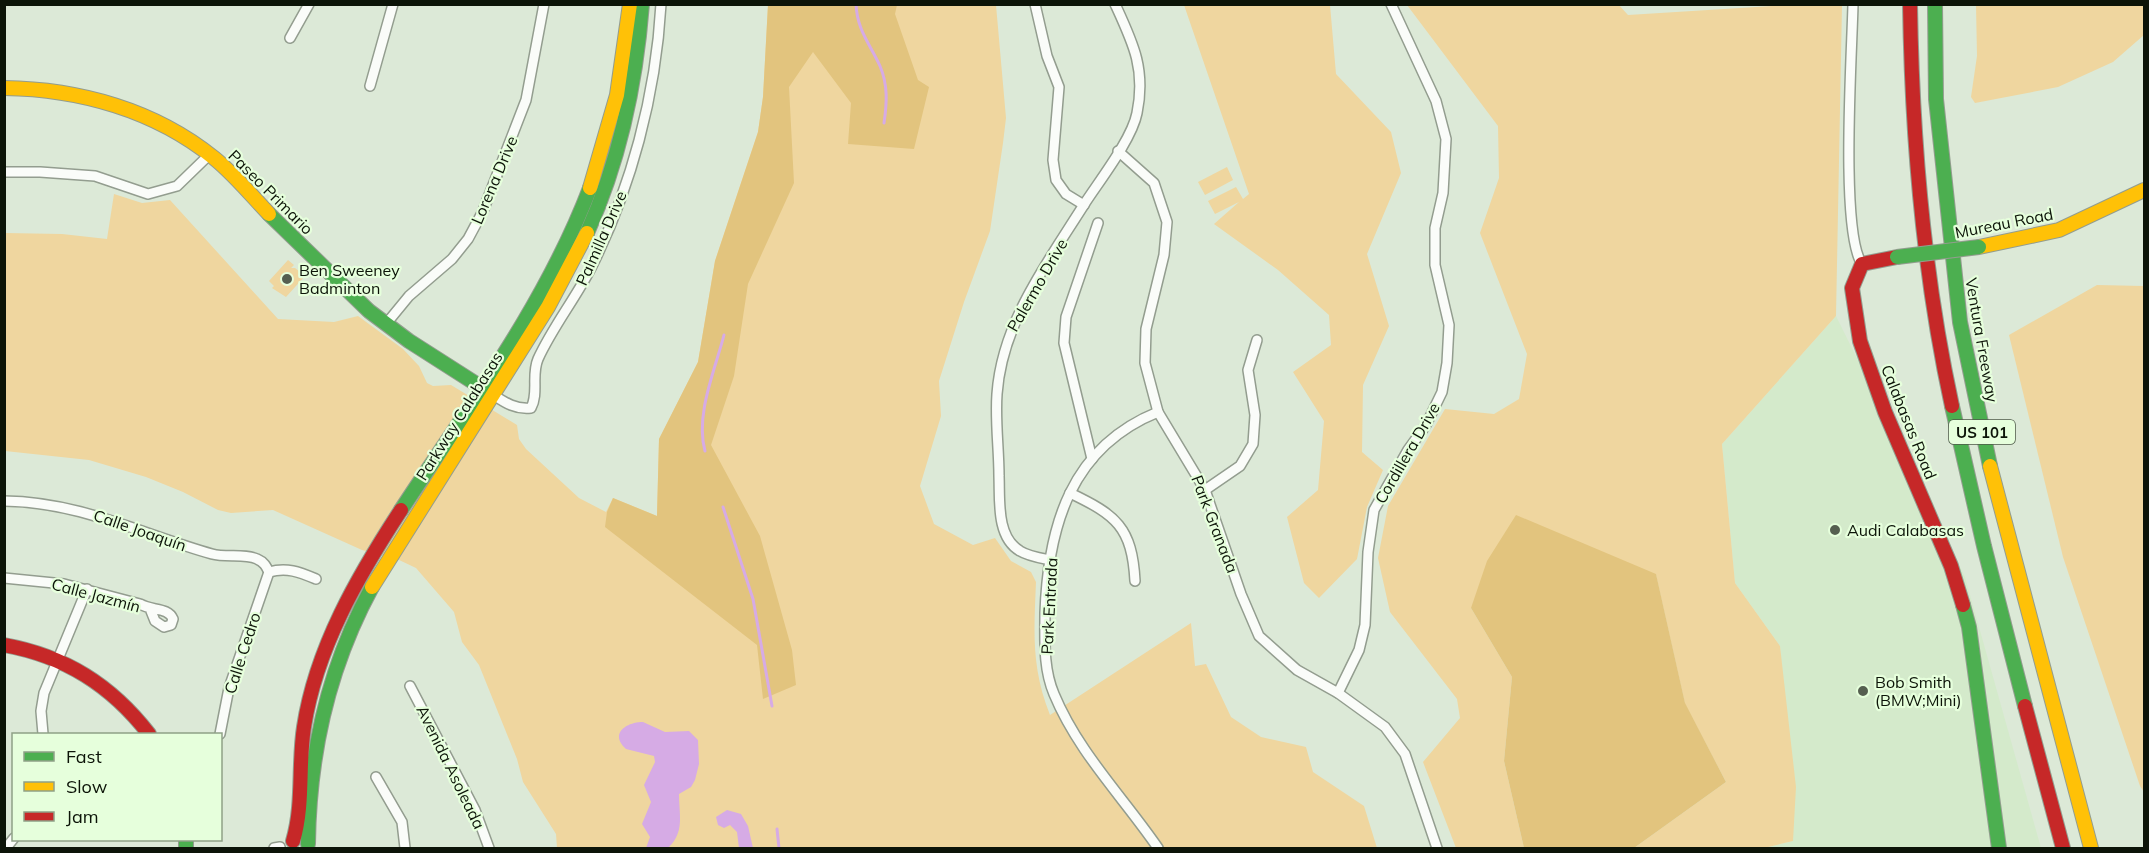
<svg xmlns="http://www.w3.org/2000/svg" width="2149" height="853" font-family="Mulish,sans-serif">
  <style>
    .built { fill: #d4eacb }
    .green { fill: #efd69f }
    .forest { fill: #e2c47e }
    .water { fill: #d6abe5 }
    .lines { fill: none; stroke-linecap: round; stroke-linejoin: round }
    .stream { stroke: #d6abe5; stroke-width: 3 }
    .street-casing { stroke: #939d8f; stroke-width: 12 }
    .fast-casing { stroke: #939d8f; stroke-width: 16 }
    .slow-casing { stroke: #939d8f; stroke-width: 16 }
    .jam-casing { stroke: #939d8f; stroke-width: 16 }
    .street { stroke: #fafcf9; stroke-width: 9 }
    .fast { stroke: #4caf50; stroke-width: 14 }
    .slow { stroke: #ffc107; stroke-width: 14 }
    .jam { stroke: #c62828; stroke-width: 14 }
    .fast-bridge-casing { stroke: #939d8f; stroke-width: 16; stroke-linecap: butt }
    .fast-bridge { stroke: #4caf50; stroke-width: 14 }
    .poi-dot { fill: #555f50; stroke: #e6ffdc; stroke-width: 2 }
    .labels { text-anchor: middle; dominant-baseline: central; stroke-width: 4.5; stroke-linejoin: round; paint-order: stroke }
    .shield { fill: #e6ffdc; stroke: #4d5a48; stroke-width: 1.5 }
    .shield-label { font-size: 15px; font-weight: bold; fill: #0c1408 }
    .street-label { font-size: 16px; fill: #0c1408; stroke: #e6ffdc }
    .poi-label { font-size: 16px; fill: #0c1408; stroke: #e6ffdc; text-anchor: start }
  </style>
  <rect width="100%" height="100%" fill="#dce9d7"/>
  <polygon class="built" points="1836,316 1965,577 2041,848 1764,848 1793,841 1780,646 1735,583 1722,444"/>
  <g class="green">
    <polygon points="1618,4 1628,15 1790,5 1842,5 1836,316 1722,444 1735,583 1780,646 1796,787 1793,841 1764,848 1634,848 1726,782 1685,704 1656,575 1471,608 1512,677 1504,761 1524,848 1456,848 1423,762 1460,718 1457,699 1390,612 1378,558 1388,506 1445,409 1494,414 1519,399 1527,354 1480,233 1499,178 1498,126 1407,5"/>
    <path d="M768,5H996L1006,118L1003,143L990,231L964,302L939,381L941,416L920,486L934,524L973,545L995,538L1011,561L1031,572L1036,582C1034,632 1031,667 1050,715L1191,623L1195,666L1206,664L1231,717L1261,737L1306,747L1313,772L1364,806L1377,848H557L556,834L523,782L517,759L479,665L462,642L454,612L416,568L397,559L362,550L273,510L231,513L218,510L183,492L146,477L89,460L5,451V233L62,234L107,239L114,194L142,203L170,200L278,319L334,322L358,316L403,349L419,366L427,383L433,386L451,385L517,425L519,439L526,449L579,498L606,512L613,498L657,516L659,439L698,362L715,261L758,132L763,97Z"/>
    <polygon points="1184,5 1330,5 1336,74 1391,132 1401,173 1367,254 1389,326 1363,385 1362,452 1383,470 1367,507 1357,559 1319,598 1304,583 1287,517 1318,490 1324,421 1293,372 1331,345 1329,315 1278,270 1214,224 1239,202 1215,214 1208,201 1236,187 1243,199 1249,194"/>
    <polygon points="1976,5 2144,5 2144,35 2113,62 2058,87 1975,103 1971,97 1977,56"/>
    <polygon points="1227,167 1233,180 1205,195 1198,182"/>
    <polygon points="288,260 294,265 291,268 295,268 305,276 286,297 272,288 274,286 269,281"/>
    <polygon points="2097,285 2144,286 2144,792 2140,786 2063,557 2009,335"/>
  </g>
  <g class="forest">
    <polygon points="768,5 897,5 895,14 918,80 929,87 914,149 848,144 851,103 813,52 789,87 794,183 748,284 734,376 711,445 760,536 792,650 796,685 763,699 757,645 605,527 607,512 613,498 657,516 659,439 698,362 715,261 758,132 763,97"/>
    <polygon points="1516,515 1656,574 1685,703 1726,782 1634,848 1524,848 1504,761 1512,677 1471,608 1487,561"/>
  </g>
  <g class="water">
    <path d="M643,722L665,732L689,731L698,740L699,764L695,780L691,787L679,794C679,815 685,832 668,848H646L650,837L642,824L651,802L644,785L655,762L654,756L626,749C609,734 626,722 643,722Z"/>
    <polygon points="727,810 741,814 748,826 753,848 739,848 737,832 730,825 724,828 718,825 716,817"/>
  </g>
  <g class="lines">
    <g class="stream">
      <path d="M856,4C857,30 870,44 880,66C888,85 887,103 884,123"/>
      <path d="M705,451C695,415 715,370 724,335"/>
      <polyline points="723,507 753,599 772,706"/>
      <polyline points="777,829 779,848"/>
    </g>
    <defs>
      <g id="street">
        <polyline points="1035,4 1047,56 1059,87 1053,160 1056,180 1066,194 1084,205"/>
        <path d="M1853,4C1852,53 1840,232 1862,264"/>
        <polyline points="290,38 309,4"/>
        <polyline points="370,86 393,4"/>
        <polyline points="1118,151 1154,183 1167,222 1164,255 1146,329 1145,363 1158,412 1205,490 1241,594 1259,636 1297,670 1338,693 1385,727 1405,754 1437,848"/>
        <polyline points="4,172 40,172 95,176 148,194 177,186 210,154"/>
        <polyline points="386,324 409,296 452,259 468,239 483,211 526,100 544,4"/>
        <path d="M489,392C503,401 514,410 531,408C539,393 531,375 538,359C552,328 575,299 591,268C631,188 656,95 661,4"/>
        <polyline points="1092,459 1064,343 1066,317 1098,223"/>
        <polyline points="1205,490 1240,466 1253,444 1255,415 1248,370 1257,340"/>
        <path d="M1070,493C1116,515 1132,527 1135,581"/>
        <path d="M4,501C81,502 141,534 212,554C226,558 245,553 257,559C264,562 266,566 269,572"/>
        <path d="M1050,560C1040,558 1028,556 1020,551C996,537 1000,500 999,476C999,449 995,421 997,394C1002,322 1048,262 1085,203C1100,180 1132,139 1137,113C1146,69 1133,43 1115,4"/>
        <path d="M269,572C287,567 299,572 316,579"/>
        <path d="M4,578L64,584L140,604C152,611 168,607 173,619L171,625L164,627L155,621L151,611"/>
        <polyline points="410,686 475,810 489,848"/>
        <polyline points="1338,693 1359,650 1365,625 1368,552 1374,510 1408,450 1426,425 1442,392 1447,363 1449,325 1435,265 1435,228 1443,193 1446,139 1436,101 1391,4"/>
        <polyline points="43,734 41,711 44,693 87,589"/>
        <polyline points="220,734 229,688 269,572"/>
        <polyline points="376,777 402,822 405,848"/>
        <polyline points="6,848 14,838"/>
        <polyline points="274,848 280,847"/>
        <path d="M1158,848C1123,797 1078,752 1054,694C1043,668 1045,640 1045,613C1048,526 1071,447 1158,412"/>
      </g>
      <g id="fast">
        <polyline points="1935,4 1936,99 1960,322 1990,466"/>
        <polyline points="269,214 369,311 409,341 481,387"/>
        <path d="M587,233C620,160 636,83 642,4"/>
        <polyline points="1952,406 1984,546 2025,706"/>
        <path d="M401,510C469,406 545,306 590,188"/>
        <polyline points="1963,605 1969,627 1999,848"/>
        <polyline points="186,840 186,848"/>
        <path d="M308,844C309,754 329,666 372,587"/>
      </g>
      <g id="slow">
        <path d="M4,88C79,89 155,110 214,158C234,174 251,195 269,214"/>
        <polyline points="590,188 617,95 630,4"/>
        <polyline points="1979,247 2059,230 2144,190"/>
        <polyline points="1990,466 2091,848"/>
        <polyline points="372,587 548,307 587,233"/>
      </g>
      <g id="jam">
        <path d="M1910,4C1912,140 1923,273 1952,406"/>
        <polyline points="1897,257 1862,264 1852,288 1860,341 1885,412 1951,566 1963,605"/>
        <path d="M4,645C65,656 111,685 149,734"/>
        <polyline points="2025,706 2063,848"/>
        <path d="M293,841C304,804 298,765 304,727C316,648 358,576 401,510"/>
      </g>
    </defs>
    <use href="#street" class="street-casing"/>
    <use href="#fast" class="fast-casing"/>
    <use href="#slow" class="slow-casing"/>
    <use href="#jam" class="jam-casing"/>
    <use href="#street" class="street"/>
    <use href="#fast" class="fast"/>
    <use href="#slow" class="slow"/>
    <use href="#jam" class="jam"/>
    <defs>
      <polyline id="fast-bridge" points="1897,257 1979,247"/>
    </defs>
    <use href="#fast-bridge" class="fast-bridge-casing"/>
    <use href="#fast-bridge" class="fast-bridge"/>
  </g>
  <g class="poi-dot">
    <circle cx="287" cy="279" r="6"/>
    <circle cx="1835" cy="530" r="6"/>
    <circle cx="1863" cy="691" r="6"/>
  </g>
  <g class="labels">
    <rect class="shield" x="1949" y="420" width="66" height="24" rx="4.5"/>
    <g class="shield-label">
      <text x="1982" y="432">US 101</text>
    </g>
    <g class="street-label">
      <text transform="translate(494 180) rotate(-67)">Lorena Drive</text>
      <text transform="translate(271 192) rotate(45)">Paseo Primario</text>
      <text transform="translate(2004 223) rotate(-11)">Mureau Road</text>
      <text transform="translate(601 238) rotate(-66)">Palmilla Drive</text>
      <text transform="translate(1037 285) rotate(-60)">Palermo Drive</text>
      <text transform="translate(1982 340) rotate(80)">Ventura Freeway</text>
      <text transform="translate(459 416) rotate(-58)">Parkway Calabasas</text>
      <text transform="translate(1909 422) rotate(68)">Calabasas Road</text>
      <text transform="translate(1407 453) rotate(-60)">Cordillera Drive</text>
      <text transform="translate(1215 524) rotate(69)">Park Granada</text>
      <text transform="translate(140 530) rotate(19)">Calle Joaquín</text>
      <text transform="translate(96 595) rotate(15)">Calle Jazmín</text>
      <text transform="translate(1049 606) rotate(-87)">Park Entrada</text>
      <text transform="translate(242 653) rotate(-72)">Calle Cedro</text>
      <text transform="translate(451 767) rotate(64)">Avenida Asoleada</text>
    </g>
    <g class="poi-label">
      <text x="299" y="270">Ben Sweeney<tspan x="299" dy="18">Badminton</tspan></text>
      <text x="1847" y="530">Audi Calabasas</text>
      <text x="1875" y="682">Bob Smith<tspan x="1875" dy="18">(BMW;Mini)</tspan></text>
    </g>
  </g>
  <rect width="2149" height="853" fill="none" stroke="#0c1408" stroke-width="12"/>
  <rect x="12" y="733" width="210" height="108" fill="#e6ffdc" stroke="#8fa187" stroke-width="1.5"/>
  <rect x="24" y="752" width="30" height="9" fill="#4caf50" stroke="#8fa187" stroke-width="1.5"/>
  <text x="66" y="763" font-size="18" fill="#0c1408">Fast</text>
  <rect x="24" y="782" width="30" height="9" fill="#ffc107" stroke="#8fa187" stroke-width="1.5"/>
  <text x="66" y="793" font-size="18" fill="#0c1408">Slow</text>
  <rect x="24" y="812" width="30" height="9" fill="#c62828" stroke="#8fa187" stroke-width="1.5"/>
  <text x="66" y="823" font-size="18" fill="#0c1408">Jam</text>
</svg>
